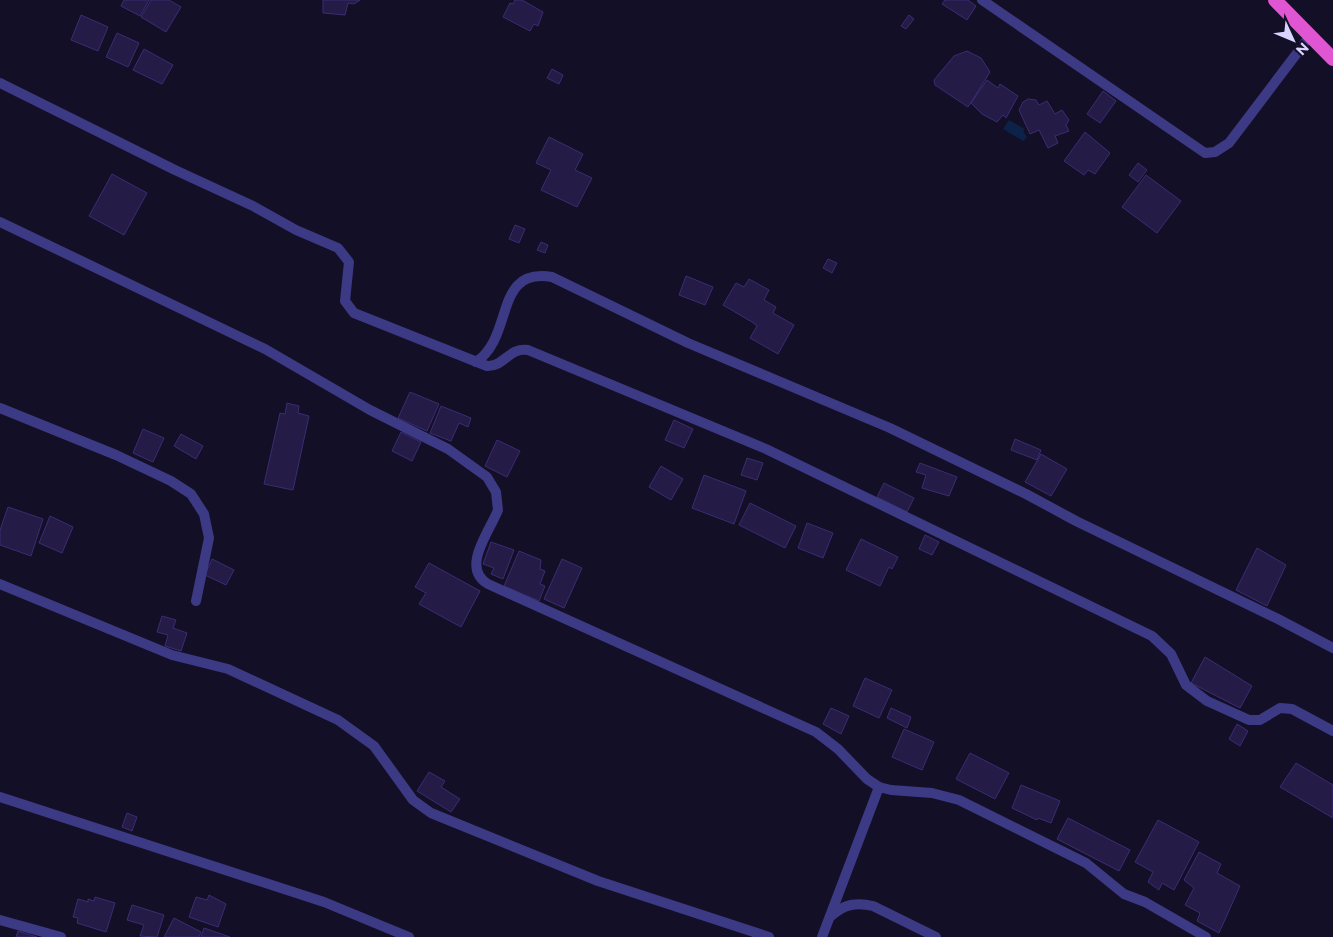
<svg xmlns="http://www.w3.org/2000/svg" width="1333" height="937" font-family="Montserrat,sans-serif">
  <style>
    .water { fill: #0c2248 }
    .building { fill: #241b47; stroke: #3b2d73 }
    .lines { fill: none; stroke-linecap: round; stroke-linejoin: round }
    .minor { stroke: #3d3a85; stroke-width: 10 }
    .trunk { stroke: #e055d1; stroke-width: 14 }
  </style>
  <rect width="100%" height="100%" fill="#130f26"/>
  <polygon class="water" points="1009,120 1025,129 1023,131 1027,137 1023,141 1003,129"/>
  <g class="building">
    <polygon points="124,0 149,0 140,16 121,6"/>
    <polygon points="151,0 169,0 181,7 166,32 141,17"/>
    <polygon points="360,0 354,4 348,3 345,15 323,13 323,0"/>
    <polygon points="515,0 522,0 543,12 538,26 534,24 530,31 503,17 510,3 513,4"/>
    <polygon points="945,0 968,0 976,6 967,20 942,4"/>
    <polygon points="81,15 108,27 98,51 71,40"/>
    <polygon points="909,15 914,19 906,29 901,26"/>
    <polygon points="117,33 139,43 128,67 106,57"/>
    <polygon points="144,49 173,65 162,84 133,70"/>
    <polygon points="967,51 981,58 990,72 968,107 935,85 934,80 954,56"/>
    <polygon points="552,69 563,75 559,84 547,78"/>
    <polygon points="987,80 998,88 1000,84 1018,96 1006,118 1003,115 997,122 982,114 971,103"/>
    <polygon points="1103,91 1116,101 1100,123 1087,114"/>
    <polygon points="1028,99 1036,100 1039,105 1047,101 1055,114 1062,110 1069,120 1066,125 1069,131 1055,136 1058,143 1048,148 1039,130 1030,134 1019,110 1023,102"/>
    <polygon points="1085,132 1110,153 1095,174 1088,170 1084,175 1064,161"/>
    <polygon points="549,137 583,154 575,170 592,178 577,207 541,190 551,170 536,163"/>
    <polygon points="1138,163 1147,170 1138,182 1129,175"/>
    <polygon points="112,174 147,193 124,235 89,216"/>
    <polygon points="1146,175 1181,201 1157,233 1122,207"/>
    <polygon points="515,225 525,229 519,243 509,239"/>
    <polygon points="541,242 548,245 545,253 537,250"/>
    <polygon points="828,259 837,263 832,273 823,268"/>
    <polygon points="686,276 713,287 705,305 679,295"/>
    <polygon points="749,279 769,290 764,300 776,307 773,313 794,325 778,354 750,338 757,326 752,322 723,305 736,283 744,287"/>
    <polygon points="410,392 439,404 427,431 398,418"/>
    <polygon points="287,403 299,406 298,413 309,416 293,490 264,484 280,413 285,414"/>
    <polygon points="441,406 471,418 468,427 459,423 451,441 430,433"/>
    <polygon points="674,420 693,429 684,448 665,440"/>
    <polygon points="143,429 164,438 153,462 133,453"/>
    <polygon points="401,432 421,442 412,461 392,451"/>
    <polygon points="181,434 203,446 196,459 174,446"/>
    <polygon points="1015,439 1041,450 1037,460 1011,450"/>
    <polygon points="497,440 520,451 507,477 485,466"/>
    <polygon points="1041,454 1067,469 1051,496 1025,482"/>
    <polygon points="747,458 763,463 757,480 741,475"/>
    <polygon points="920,463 957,477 949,496 922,488 926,475 916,472"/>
    <polygon points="661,466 683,479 671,500 649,487"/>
    <polygon points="704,475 746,491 734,524 692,508"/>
    <polygon points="884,483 914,498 907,512 877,497"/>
    <polygon points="750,503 796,526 785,548 739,525"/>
    <polygon points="8,507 43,519 31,556 0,545 0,530"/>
    <polygon points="50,516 73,527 62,553 39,543"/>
    <polygon points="807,523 833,533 823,558 798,548"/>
    <polygon points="925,535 939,542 932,555 919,549"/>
    <polygon points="861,539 898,557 892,569 889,567 880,586 846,570"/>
    <polygon points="491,542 514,550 503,579 491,574 494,568 483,564"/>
    <polygon points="1257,548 1286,565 1267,606 1236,590"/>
    <polygon points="519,551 541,560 540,569 545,571 540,584 545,586 539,601 504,586"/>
    <polygon points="212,559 234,570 226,585 205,575"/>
    <polygon points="562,559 582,568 564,608 544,599"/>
    <polygon points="429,563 480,591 461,627 419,604 426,593 415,587"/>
    <polygon points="162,616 176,620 173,628 187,633 181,651 165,646 168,635 157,632"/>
    <polygon points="1205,657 1252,686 1240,708 1191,683"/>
    <polygon points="865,678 892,690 879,718 853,706"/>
    <polygon points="831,708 849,716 841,734 823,724"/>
    <polygon points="891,708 911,717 907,728 887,718"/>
    <polygon points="1237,724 1248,731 1240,746 1229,739"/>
    <polygon points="904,729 934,742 922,770 892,757"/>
    <polygon points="970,753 1009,773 995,799 956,779"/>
    <polygon points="1296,763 1333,785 1333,818 1280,787"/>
    <polygon points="429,772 445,781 441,787 460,799 451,812 417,791"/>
    <polygon points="1021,785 1060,801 1051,823 1038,818 1037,820 1012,808"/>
    <polygon points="127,813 137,817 132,831 122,827"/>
    <polygon points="1068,818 1130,850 1119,871 1057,839"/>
    <polygon points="1158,820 1199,842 1174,890 1162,883 1159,890 1148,882 1153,872 1135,862"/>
    <polygon points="1199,852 1221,864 1217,873 1240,886 1219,933 1197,921 1200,913 1185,905 1194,888 1184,880"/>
    <polygon points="209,895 226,904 218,927 189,917 196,897 207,900"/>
    <polygon points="95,897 115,903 106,932 77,923 78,918 73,917 78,899 88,902 88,899 94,901"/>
    <polygon points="132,905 164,915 157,937 140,936 144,925 127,920"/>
    <polygon points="174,918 201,932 199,937 164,937"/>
    <polygon points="204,928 230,937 201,937"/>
    <polygon points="18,931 37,937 16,937"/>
  </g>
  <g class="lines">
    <g class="minor">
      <polyline points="982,0 1205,153 1215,152 1229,143 1310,36"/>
      <path d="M0,83L175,170L253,206L296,230L338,248L349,262L345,301L354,313L487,366C504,367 509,347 528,350L766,449L1152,636L1171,654L1186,685L1207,701L1249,720H1260L1280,708L1292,709L1333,731"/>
      <path d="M0,222L265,349L370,410L448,449L487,477L496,492L498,510C490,531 460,568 488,584L816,732L838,749L867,779L879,787L891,790L932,793L959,800L1086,863L1124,894L1145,902L1206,937"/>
      <path d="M476,362C515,336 493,267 552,277L688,343L890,428L1026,494L1076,521L1278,619L1333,648"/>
      <polyline points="0,408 116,455 171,481 191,494 204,514 209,538 196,601"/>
      <polyline points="0,584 172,655 228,669 338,720 374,746 413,800 431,813 598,881 769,937"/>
      <polyline points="0,797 324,902 409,937"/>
      <path d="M831,916C844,904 857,902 873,906L936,937"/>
      <polyline points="0,920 61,937"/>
      <polyline points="822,937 879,787"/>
    </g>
    <polyline class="trunk" points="1275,0 1333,59"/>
  </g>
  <g transform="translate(1293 40) rotate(134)" stroke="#130f26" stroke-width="4" paint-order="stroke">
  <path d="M0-4L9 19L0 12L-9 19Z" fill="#d9d4ff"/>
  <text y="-8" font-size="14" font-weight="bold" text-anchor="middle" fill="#d9d4ff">N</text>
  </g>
</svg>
